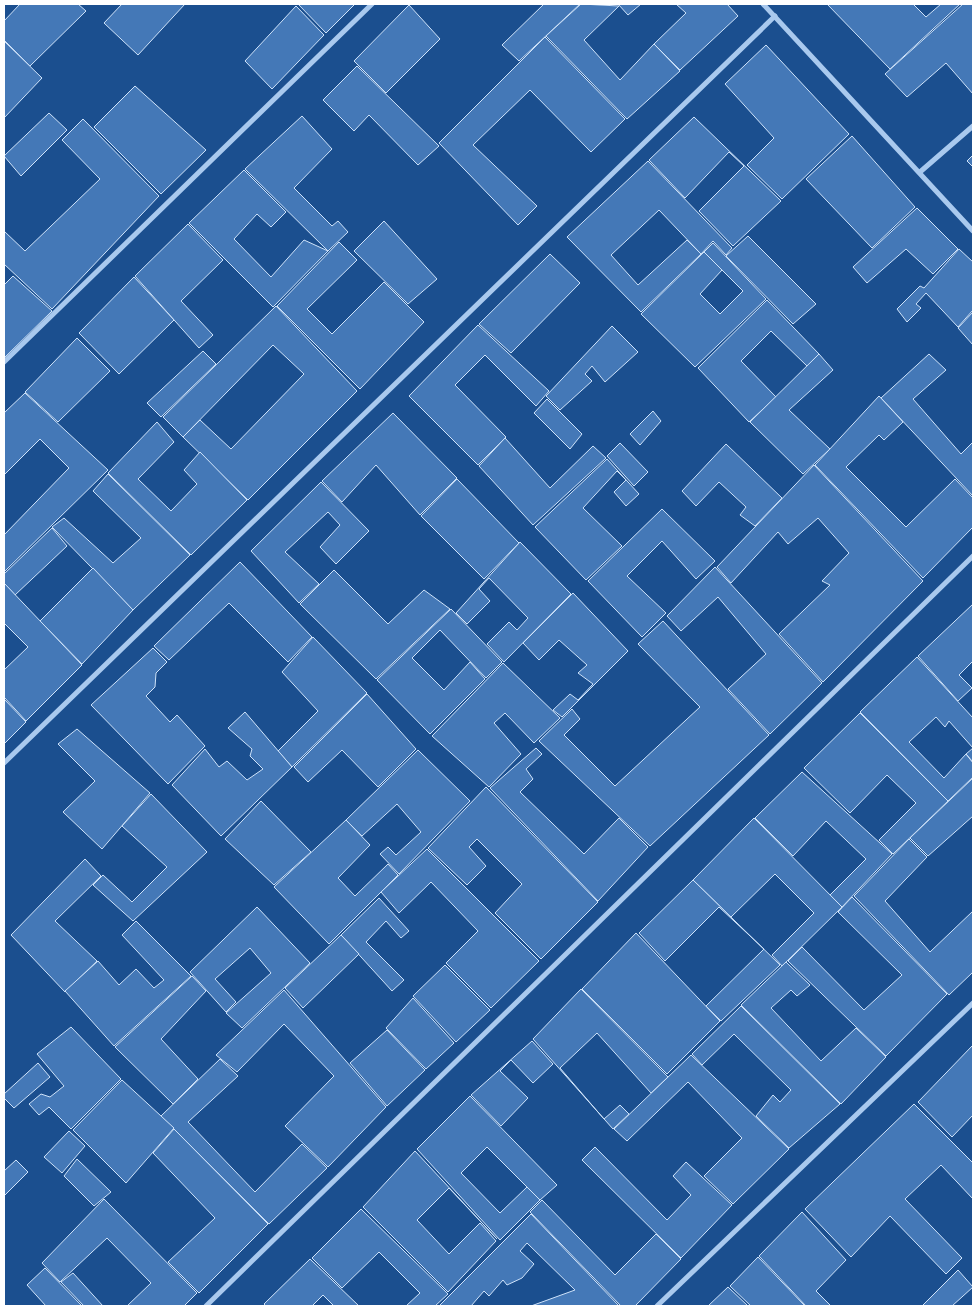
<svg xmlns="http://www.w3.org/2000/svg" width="977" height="1310" font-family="Inter,sans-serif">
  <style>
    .building { fill: #4478b7; stroke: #cfe3fa }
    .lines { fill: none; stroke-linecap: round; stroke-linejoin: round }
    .street { stroke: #a9c9ee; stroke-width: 5 }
  </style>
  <rect width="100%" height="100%" fill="#1b4f8f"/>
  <g class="building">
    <polygon points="20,4 78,4 86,11 30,66 4,40 4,21"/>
    <polygon points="122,4 185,4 138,55 104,23"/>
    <polygon points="298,4 355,4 326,33"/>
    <polygon points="544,4 580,4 519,61 502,45"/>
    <polygon points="581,4 619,6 584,40 620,80 654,44 680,71 627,119 546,36"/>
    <polygon points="618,4 641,4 628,15"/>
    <polygon points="676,4 727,4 738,16 680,70 654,44 686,13"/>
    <polygon points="827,4 913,4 926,17 941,4 960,4 890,69"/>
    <polygon points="963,4 973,4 973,94 946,63 907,97 885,74"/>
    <polygon points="409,5 440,39 386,93 354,61"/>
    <polygon points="296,6 324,35 272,89 245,61"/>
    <polygon points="545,37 625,119 591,152 530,90 473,145 537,206 518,225 439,143"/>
    <polygon points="4,41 42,78 4,118"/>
    <polygon points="766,45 849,134 782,199 747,165 774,138 725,84"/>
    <polygon points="357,66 439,146 418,165 369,115 354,131 323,100"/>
    <polygon points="135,86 206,150 161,194 94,127"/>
    <polygon points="49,113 67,130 21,176 4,156"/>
    <polygon points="302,116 332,149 294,188 332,226 338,221 348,232 328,251 245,169"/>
    <polygon points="694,117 781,201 733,246 699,211 744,166 729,152 685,198 649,160"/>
    <polygon points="83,119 159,196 52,309 4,264 4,231 25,251 100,179 62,140"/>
    <polygon points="852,136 915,207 872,248 806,179"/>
    <polygon points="973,155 973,167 967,161"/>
    <polygon points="648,161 732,248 726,255 713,241 701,254 659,210 611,255 638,285 687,240 701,254 641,312 567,237"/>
    <polygon points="244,170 286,212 271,227 257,214 234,239 271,277 304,240 328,251 273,307 189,223"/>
    <polygon points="917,208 958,249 933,274 906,249 867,283 853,267"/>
    <polygon points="384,221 437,279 408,304 354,251"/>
    <polygon points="188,224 223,260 181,301 213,335 199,348 135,276"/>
    <polygon points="748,236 816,304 793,324 726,256"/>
    <polygon points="339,242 357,260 307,309 332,334 384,282 424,322 360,389 277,306"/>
    <polygon points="713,243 766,299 695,367 641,314 704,252 722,270 700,294 720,314 743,291 704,252"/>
    <polygon points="959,249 973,262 973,310 958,327 926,293 916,304 921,308 907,322 897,309 920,286 924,288"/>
    <polygon points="550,254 580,283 511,353 479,324"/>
    <polygon points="13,276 52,311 4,358 4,285"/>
    <polygon points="134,277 174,320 119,374 79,333"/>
    <polygon points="767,300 819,354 807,366 771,331 741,361 776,397 749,422 698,368"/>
    <polygon points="276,306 357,391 248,500 183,437 200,420 231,449 304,374 273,345 183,437 163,417"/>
    <polygon points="973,312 973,345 958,328"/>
    <polygon points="478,325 549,391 536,406 485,355 455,385 506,437 478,465 409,396"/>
    <polygon points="612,326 638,352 605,382 592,366 585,374 592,381 560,410 546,396"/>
    <polygon points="77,338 110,371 58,422 25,392"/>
    <polygon points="203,351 216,364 161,417 147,403"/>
    <polygon points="819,354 833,370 789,410 830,449 803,474 750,422"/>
    <polygon points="929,354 946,370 913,399 961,454 973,442 973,496 881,398"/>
    <polygon points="25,393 108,470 4,572 4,535 69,468 40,439 4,475 4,413"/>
    <polygon points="879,396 903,422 884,440 879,435 846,467 906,527 955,479 973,498 973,527 923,578 815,465"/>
    <polygon points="547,399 582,434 570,449 534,413"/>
    <polygon points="653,411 661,421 640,445 630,434"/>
    <polygon points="393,413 457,478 420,515 376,465 342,502 322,481"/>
    <polygon points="157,422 174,442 138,479 171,511 197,484 184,470 200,452 247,500 191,555 108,473"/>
    <polygon points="505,438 550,488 593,446 606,458 533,525 479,466"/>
    <polygon points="620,443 648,472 634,486 607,456"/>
    <polygon points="726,444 782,498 755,526 740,515 746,507 719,482 696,506 682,491"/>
    <polygon points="607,459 639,494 626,506 614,492 626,480 617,471 583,508 622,546 586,580 535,527"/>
    <polygon points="814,465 923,581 823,682 779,634 830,585 822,581 849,553 818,518 788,544 778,532 731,583 717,567"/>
    <polygon points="108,474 190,555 133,610 52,527 64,518 113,563 141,538 93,491"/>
    <polygon points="457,479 519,543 484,579 421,516"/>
    <polygon points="321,482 369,531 336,564 320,547 340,525 328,512 285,552 319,584 299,603 251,551"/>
    <polygon points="662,509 715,561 696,579 662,541 627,576 666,613 642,637 588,581"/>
    <polygon points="52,528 67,546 15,595 4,583 4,574"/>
    <polygon points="520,542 571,594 504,662 487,644 509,622 517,630 528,618 489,578 479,589 490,601 467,624 456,613"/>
    <polygon points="240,562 312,637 288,662 229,603 169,660 154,646"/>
    <polygon points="715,567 822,683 770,734 728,689 766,654 718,597 681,631 667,616"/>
    <polygon points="93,568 133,610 82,664 40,621"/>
    <polygon points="334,570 388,624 424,590 450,609 376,679 300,604"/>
    <polygon points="4,583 82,665 26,721 4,697 4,670 28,647 4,623"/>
    <polygon points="573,593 628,651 562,717 553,710 570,694 578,700 593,684 578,673 587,665 559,640 539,660 523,643"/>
    <polygon points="973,604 973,661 959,675 972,688 958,701 918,656"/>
    <polygon points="451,609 502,662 486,678 440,630 412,658 444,690 470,662 485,679 430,734 377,680"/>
    <polygon points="663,621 769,735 650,846 539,741 572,709 580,719 564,735 615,786 700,707 638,644"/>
    <polygon points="313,637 367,693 292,767 278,751 318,711 282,672"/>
    <polygon points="153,648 167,662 156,673 155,687 146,696 170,722 177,715 205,746 168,784 91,705"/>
    <polygon points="917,657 973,718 973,762 966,754 973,748 949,721 945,727 936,717 909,742 944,778 966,754 973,763 973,777 948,801 860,712"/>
    <polygon points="503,663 560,718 534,743 505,713 494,723 521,754 489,787 432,736"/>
    <polygon points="367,694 416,749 378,787 342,750 308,782 294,767"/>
    <polygon points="4,699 26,722 4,744"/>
    <polygon points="245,712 292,767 221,836 172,785 205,749 219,767 227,761 247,780 263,769 250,756 252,749 228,728"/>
    <polygon points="860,713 948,801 893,854 879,840 916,803 887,775 850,813 804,768"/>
    <polygon points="77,729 150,793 102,849 63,812 95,781 58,744"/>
    <polygon points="536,748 542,754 526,769 533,779 520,792 584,854 619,818 648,847 598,901 490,788"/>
    <polygon points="418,750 470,801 399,874 380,854 388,847 396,855 421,832 397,804 362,836 346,820"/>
    <polygon points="802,772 892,854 842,907 830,895 866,859 826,821 793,856 755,818"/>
    <polygon points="973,778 973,816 928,856 910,838"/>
    <polygon points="486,787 598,902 541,959 495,913 522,884 477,839 469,847 486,866 467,885 428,848"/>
    <polygon points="151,794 207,852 133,921 93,885 103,875 132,902 167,867 122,826"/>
    <polygon points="261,801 311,852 274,885 225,839"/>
    <polygon points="754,818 842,907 782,966 772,955 814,913 775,874 731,917 693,880"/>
    <polygon points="346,820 370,845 338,878 355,896 388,864 398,875 329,944 274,887"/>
    <polygon points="909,839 927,857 885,901 930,952 973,911 973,972 949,995 854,896"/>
    <polygon points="427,849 539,961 491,1008 446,963 478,931 431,882 399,913 381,892"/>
    <polygon points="85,859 101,876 55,921 97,961 65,992 11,935"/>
    <polygon points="693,880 780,965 721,1021 706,1006 764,949 719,907 665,961 639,933"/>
    <polygon points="852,897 947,994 886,1056 788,961 802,947 864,1010 902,975 838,912"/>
    <polygon points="379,898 409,931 401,938 386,921 366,942 404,980 392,991 341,935"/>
    <polygon points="257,907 310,963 242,1028 226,1013 271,973 250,948 215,979 236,1002 226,1012 190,972"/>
    <polygon points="136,921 191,976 114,1046 65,991 98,961 119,985 136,969 154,988 164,980 122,935"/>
    <polygon points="636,933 720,1021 667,1074 582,989"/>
    <polygon points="341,935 359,954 303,1008 285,988"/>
    <polygon points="786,962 810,985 797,996 791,990 771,1008 821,1061 856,1028 886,1057 841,1104 741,1005"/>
    <polygon points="445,965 490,1010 456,1042 413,996"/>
    <polygon points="192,976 206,991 161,1039 198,1079 173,1104 115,1047"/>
    <polygon points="581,989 668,1077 651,1093 597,1033 560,1068 604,1119 620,1105 629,1114 613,1129 533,1039"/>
    <polygon points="284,990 386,1107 328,1167 285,1126 334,1076 284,1024 237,1072 216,1055"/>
    <polygon points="413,998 454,1043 426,1069 386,1028"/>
    <polygon points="741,1006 840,1104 789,1148 756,1116 773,1095 780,1102 791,1090 734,1034 702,1065 692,1054"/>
    <polygon points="71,1027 121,1079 71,1129 49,1107 39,1115 29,1104 41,1094 50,1097 64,1086 37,1054"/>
    <polygon points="387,1030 425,1070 387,1106 350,1063"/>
    <polygon points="532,1041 553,1064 533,1083 511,1060 500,1071 528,1098 501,1126 471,1095"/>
    <polygon points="973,1045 973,1115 952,1137 918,1102"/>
    <polygon points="691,1055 789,1149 733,1204 704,1176 742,1138 688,1082 627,1141 614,1129"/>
    <polygon points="220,1059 238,1076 188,1122 255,1192 302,1144 327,1168 269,1224 161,1116"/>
    <polygon points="38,1063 50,1077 14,1108 4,1098 4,1094"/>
    <polygon points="122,1080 174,1128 126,1183 73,1130"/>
    <polygon points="470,1096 557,1185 540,1200 487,1147 461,1173 500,1213 527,1187 540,1200 500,1240 417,1149"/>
    <polygon points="914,1104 973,1163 973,1199 941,1165 905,1199 962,1258 946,1274 890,1216 851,1257 805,1209"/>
    <polygon points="174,1129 268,1224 199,1293 168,1262 215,1218 153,1153"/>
    <polygon points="69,1131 85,1146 62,1173 44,1157"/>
    <polygon points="595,1147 667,1220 691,1195 673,1176 686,1162 732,1205 681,1258 582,1160"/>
    <polygon points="415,1151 497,1239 449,1188 417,1220 449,1254 480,1223 496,1241 448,1292 363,1207"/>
    <polygon points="77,1159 111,1192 94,1206 64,1176"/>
    <polygon points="16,1160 28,1172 4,1196 4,1171"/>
    <polygon points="104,1199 197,1293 184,1306 127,1306 151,1283 107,1238 60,1282 42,1263"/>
    <polygon points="542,1200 615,1275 656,1234 681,1259 635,1306 621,1306 530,1212"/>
    <polygon points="361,1209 448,1294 435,1306 406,1306 420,1293 379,1252 342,1288 312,1258"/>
    <polygon points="802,1212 846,1260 816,1291 831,1306 806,1306 759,1256"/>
    <polygon points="531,1214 619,1306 531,1306 575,1290 527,1243 520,1251 534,1264 522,1278 507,1285 503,1280 489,1296 484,1291 471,1306 439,1306"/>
    <polygon points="758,1257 804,1305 803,1306 751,1306 730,1286"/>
    <polygon points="310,1259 359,1306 334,1306 323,1295 312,1306 266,1306 264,1304"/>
    <polygon points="45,1268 82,1306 46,1306 27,1285"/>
    <polygon points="958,1270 973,1287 952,1306 922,1306"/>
    <polygon points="73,1273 103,1306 84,1306 61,1282"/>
    <polygon points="728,1287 748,1306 708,1306"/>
  </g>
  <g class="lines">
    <g class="street">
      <polyline points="763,4 973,231"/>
      <polyline points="920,172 973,126"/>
      <polyline points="4,362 372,4"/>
      <polyline points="4,763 775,16"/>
      <polyline points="206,1306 973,556"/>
      <polyline points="657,1306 973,1003"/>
    </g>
  </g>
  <rect width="977" height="1310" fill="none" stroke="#ffffff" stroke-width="10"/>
</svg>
